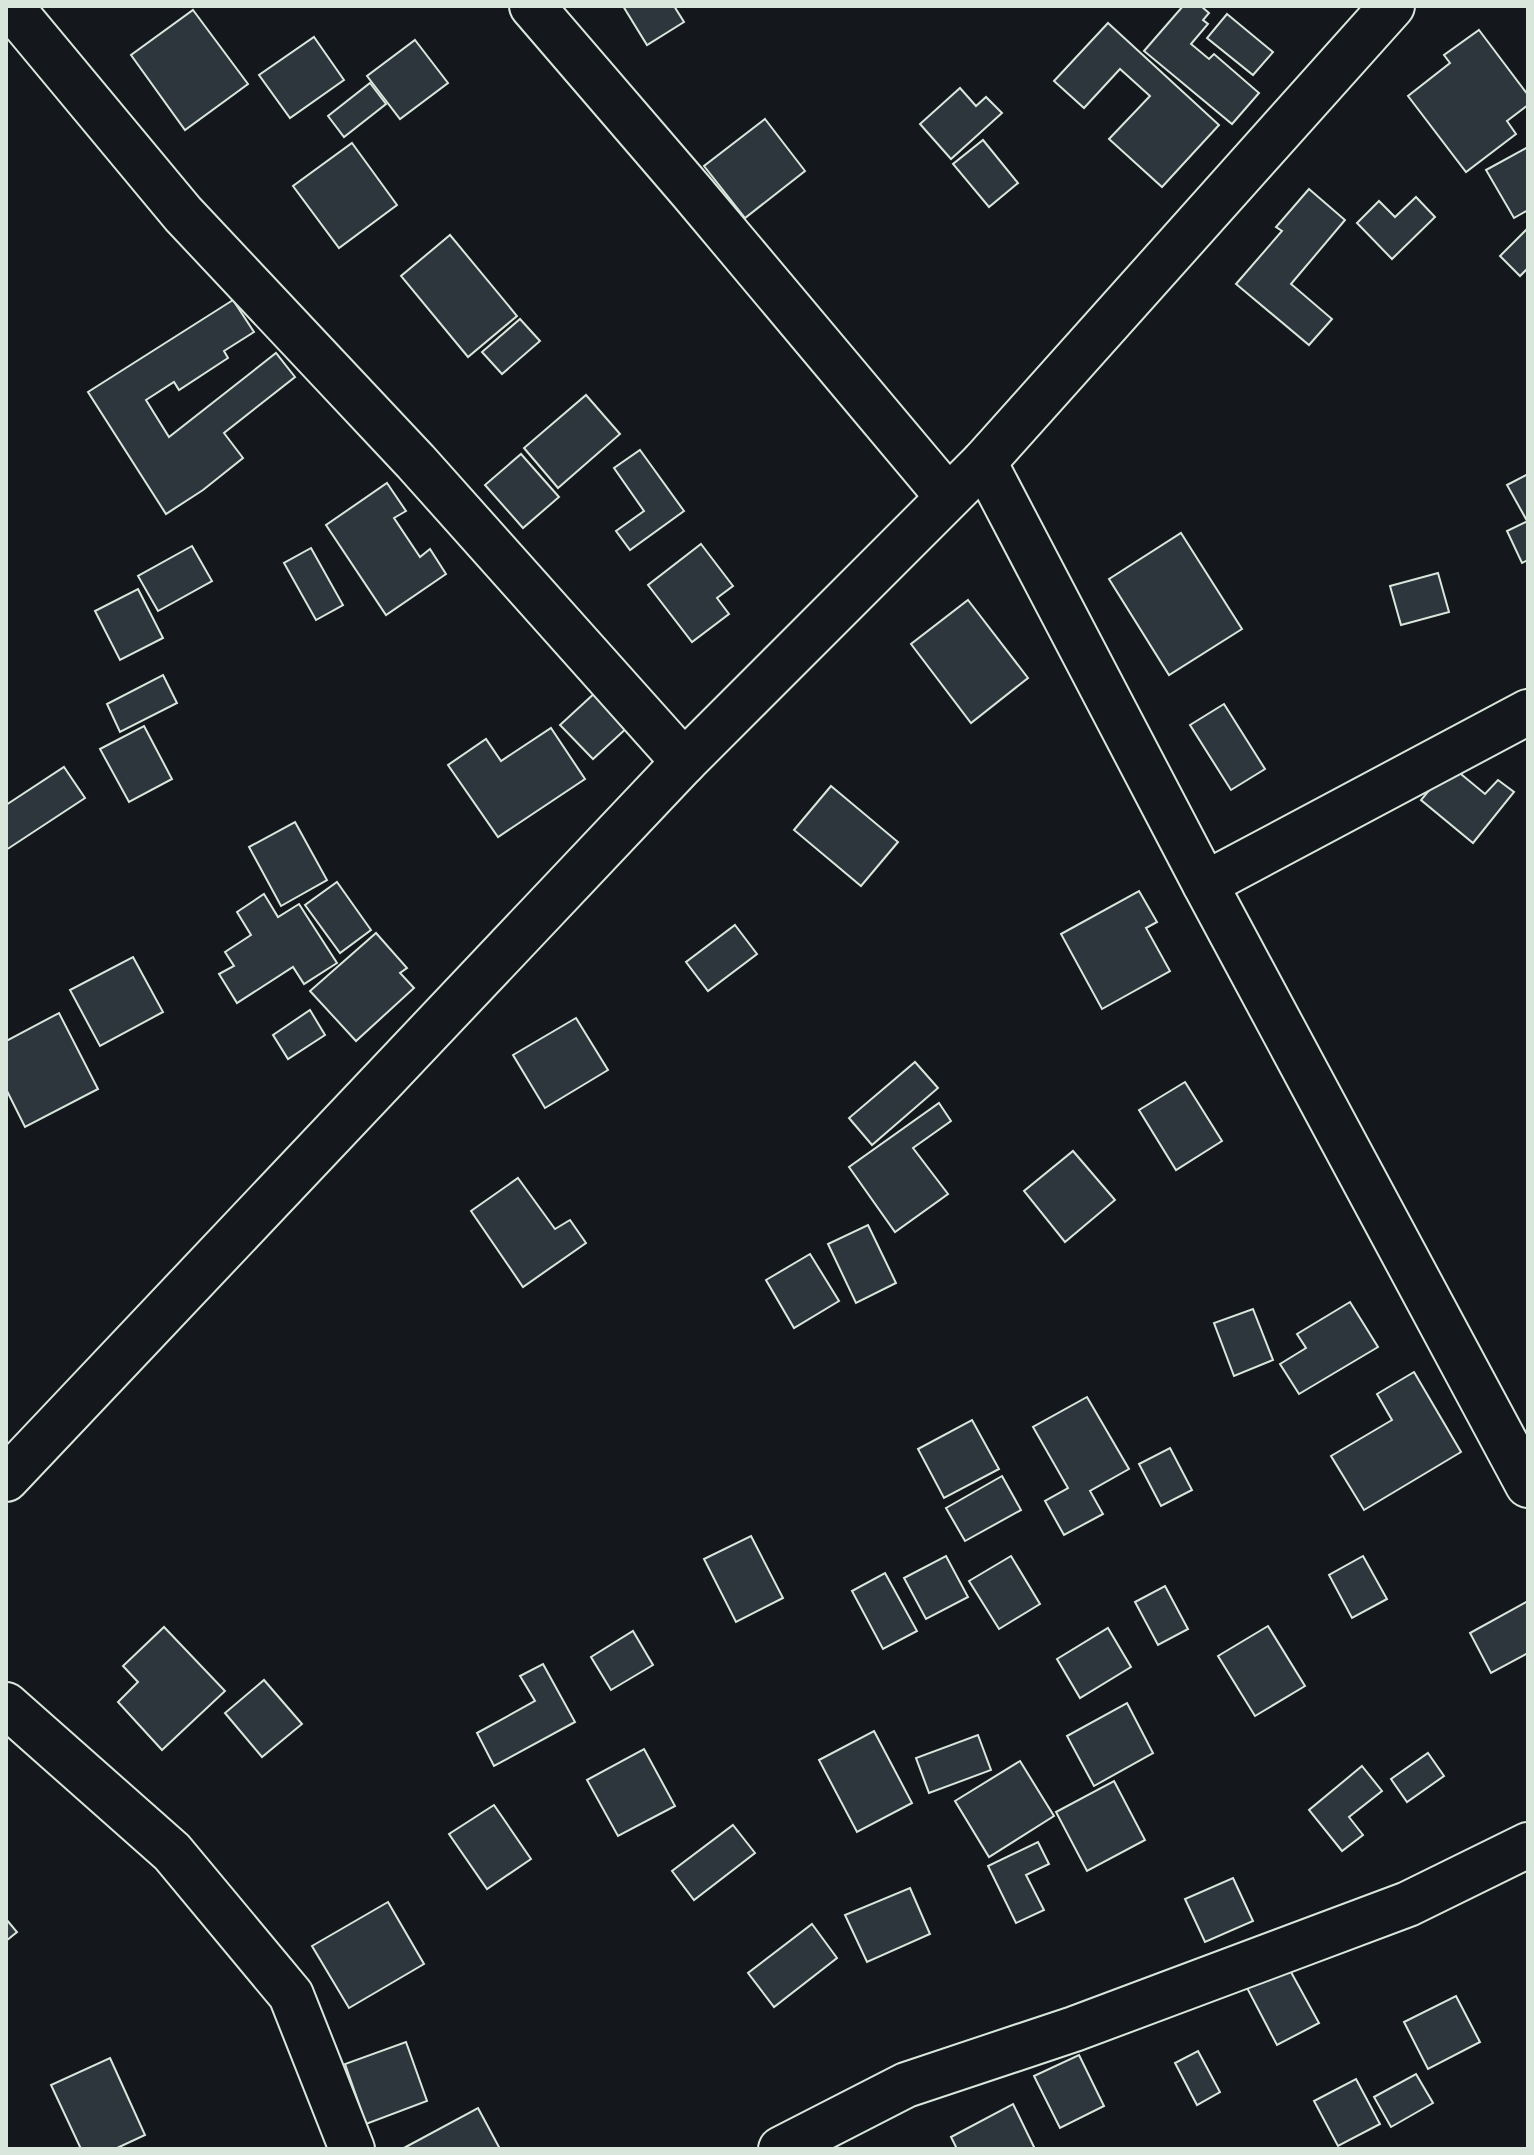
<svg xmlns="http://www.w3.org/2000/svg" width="1534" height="2155" font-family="Cabin,sans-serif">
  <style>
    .building { fill: #2c363c; stroke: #d8e6dc; stroke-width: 2 }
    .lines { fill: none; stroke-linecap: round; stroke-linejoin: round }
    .minor-casing { stroke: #d8e6dc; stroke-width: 48 }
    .minor { stroke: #14181c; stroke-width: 44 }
  </style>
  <rect width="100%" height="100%" fill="#14181c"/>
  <g class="building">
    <polygon points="623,6 674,6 684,22 647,45"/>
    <polygon points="1183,6 1201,6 1209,13 1203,20 1208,24 1191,44 1209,59 1214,54 1259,93 1232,124 1144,51"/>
    <polygon points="193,10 248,84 185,130 131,55"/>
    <polygon points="1227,14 1273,52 1253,75 1207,38"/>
    <polygon points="1108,23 1219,125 1162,187 1109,139 1150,96 1120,69 1084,108 1054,81"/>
    <polygon points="1479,30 1528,95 1528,105 1507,121 1516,134 1466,172 1408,96 1450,63 1444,55"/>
    <polygon points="314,37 344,80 290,118 259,75"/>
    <polygon points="415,40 448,83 400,119 367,76"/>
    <polygon points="370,83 386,104 344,137 328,116"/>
    <polygon points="960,88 976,106 986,97 1002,113 951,159 920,124"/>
    <polygon points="765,119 805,171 745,218 704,166"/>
    <polygon points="983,140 1018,183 989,207 953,164"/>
    <polygon points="352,143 397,205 339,248 293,186"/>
    <polygon points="1528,147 1528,210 1514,218 1486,170"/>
    <polygon points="1309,189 1345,220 1291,284 1332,319 1309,345 1236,284 1282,231 1276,227"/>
    <polygon points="1416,197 1435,217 1392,259 1357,223 1379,201 1395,217"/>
    <polygon points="1528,228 1528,268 1520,276 1500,256"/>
    <polygon points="450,235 517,316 468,357 401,276"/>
    <polygon points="233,300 254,332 224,351 228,358 179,390 174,382 146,400 169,437 276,353 295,377 224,433 243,458 203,490 166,514 88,392"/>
    <polygon points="520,319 540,341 502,374 482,352"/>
    <polygon points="586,395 620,434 558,488 524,448"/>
    <polygon points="640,450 684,511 630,550 616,531 644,511 614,468"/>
    <polygon points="521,454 559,497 523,528 485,485"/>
    <polygon points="1528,474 1528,517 1526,519 1507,485"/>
    <polygon points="387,483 406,511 394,518 420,557 430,549 446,574 386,615 326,525"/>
    <polygon points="1528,521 1528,560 1522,563 1507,531"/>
    <polygon points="1181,533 1242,629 1169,675 1109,579"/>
    <polygon points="701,544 733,586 717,598 729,614 692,642 648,585"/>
    <polygon points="192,546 212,581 158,611 138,576"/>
    <polygon points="311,548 343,605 316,620 284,563"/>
    <polygon points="1438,573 1449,612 1401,625 1390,586"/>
    <polygon points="138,589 163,638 120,660 95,611"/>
    <polygon points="968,600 1028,678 971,723 911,644"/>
    <polygon points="163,675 177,703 120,732 107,704"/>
    <polygon points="597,691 629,726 593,759 560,725"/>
    <polygon points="1224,704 1265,769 1231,790 1190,725"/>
    <polygon points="144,726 172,779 129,802 100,749"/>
    <polygon points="551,728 585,779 498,837 448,765 486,739 501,761"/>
    <polygon points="1450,765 1485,794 1498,780 1514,792 1473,843 1421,800"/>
    <polygon points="64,767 85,798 6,850 6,805"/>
    <polygon points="831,786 898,842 861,886 794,830"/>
    <polygon points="295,822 327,880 281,906 249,847"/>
    <polygon points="337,882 371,930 340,953 305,905"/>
    <polygon points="1139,891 1157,922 1146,928 1170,971 1102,1009 1061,934"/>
    <polygon points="264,894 278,917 299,904 337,963 304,984 293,967 237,1003 219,974 234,966 225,952 251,935 237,912"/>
    <polygon points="735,925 757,954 708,991 686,962"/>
    <polygon points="376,933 407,968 400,973 414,988 356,1041 310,991"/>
    <polygon points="133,957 163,1012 100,1046 70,990"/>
    <polygon points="310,1010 325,1035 288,1059 273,1035"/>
    <polygon points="59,1013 98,1089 25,1127 6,1089 6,1041"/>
    <polygon points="576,1018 608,1070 545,1108 513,1055"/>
    <polygon points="915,1062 938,1088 872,1145 849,1118"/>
    <polygon points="1185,1082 1222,1141 1176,1170 1139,1110"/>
    <polygon points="939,1103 951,1121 913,1148 948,1194 895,1232 849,1167"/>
    <polygon points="1073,1151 1115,1200 1065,1242 1024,1191"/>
    <polygon points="518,1178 555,1229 570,1220 586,1243 523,1287 471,1211"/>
    <polygon points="868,1225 896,1283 856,1303 828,1244"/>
    <polygon points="810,1254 839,1301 794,1328 766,1280"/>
    <polygon points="1350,1302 1378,1347 1299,1394 1280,1364 1306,1348 1297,1334"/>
    <polygon points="1253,1309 1273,1360 1234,1376 1214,1323"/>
    <polygon points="1414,1372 1461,1452 1364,1510 1331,1456 1392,1420 1377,1394"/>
    <polygon points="1087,1397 1129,1469 1090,1491 1103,1514 1064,1535 1045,1501 1068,1488 1033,1427"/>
    <polygon points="972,1420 999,1469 944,1498 918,1449"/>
    <polygon points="1170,1448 1192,1490 1161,1506 1139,1464"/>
    <polygon points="1002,1476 1021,1510 965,1541 946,1508"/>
    <polygon points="751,1536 783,1598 736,1622 704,1559"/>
    <polygon points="946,1556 968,1597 926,1619 904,1578"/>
    <polygon points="1011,1556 1040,1604 999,1629 969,1581"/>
    <polygon points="1363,1556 1387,1599 1352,1618 1329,1575"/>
    <polygon points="885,1573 917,1631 883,1649 852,1591"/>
    <polygon points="1165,1586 1188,1629 1158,1645 1135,1602"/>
    <polygon points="1528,1601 1528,1653 1491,1673 1470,1633"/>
    <polygon points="1268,1626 1305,1686 1255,1716 1218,1656"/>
    <polygon points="164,1627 225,1691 162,1750 118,1702 138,1682 123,1666"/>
    <polygon points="1108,1628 1131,1667 1080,1698 1057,1659"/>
    <polygon points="633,1631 653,1665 611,1690 591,1657"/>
    <polygon points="543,1664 575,1722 494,1766 477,1733 535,1701 520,1676"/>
    <polygon points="264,1680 302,1724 262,1757 225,1713"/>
    <polygon points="1127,1703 1153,1753 1094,1786 1067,1736"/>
    <polygon points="874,1731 912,1803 857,1832 819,1760"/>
    <polygon points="978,1735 991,1770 929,1793 916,1758"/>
    <polygon points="644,1749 675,1806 618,1836 587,1780"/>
    <polygon points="1428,1753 1444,1776 1407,1802 1391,1779"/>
    <polygon points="1020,1761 1054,1816 989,1857 955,1801"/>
    <polygon points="1362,1766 1382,1791 1349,1817 1363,1835 1342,1851 1309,1810"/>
    <polygon points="1114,1781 1145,1840 1087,1871 1056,1812"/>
    <polygon points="494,1805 531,1859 487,1889 449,1834"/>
    <polygon points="733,1825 755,1853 694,1900 672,1871"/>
    <polygon points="1038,1842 1049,1864 1026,1875 1044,1910 1016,1923 988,1866"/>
    <polygon points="1233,1878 1253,1921 1205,1942 1185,1899"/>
    <polygon points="910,1888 930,1934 867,1962 845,1915"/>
    <polygon points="388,1902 424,1964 349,2008 312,1946"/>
    <polygon points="6,1919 17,1932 6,1941"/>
    <polygon points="812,1924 837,1958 774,2007 748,1973"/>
    <polygon points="1286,1963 1319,2023 1277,2045 1246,1986"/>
    <polygon points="1456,1996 1480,2042 1428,2069 1404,2022"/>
    <polygon points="406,2042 427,2101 366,2124 345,2064"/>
    <polygon points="1198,2051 1220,2092 1197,2105 1175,2063"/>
    <polygon points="1079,2055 1104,2106 1060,2128 1034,2076"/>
    <polygon points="110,2058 145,2135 115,2149 81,2149 51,2085"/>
    <polygon points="1416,2074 1433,2103 1391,2127 1374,2097"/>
    <polygon points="1356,2079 1380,2124 1338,2146 1314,2101"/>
    <polygon points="1013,2104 1035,2149 957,2149 951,2137"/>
    <polygon points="478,2108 500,2149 402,2149"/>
  </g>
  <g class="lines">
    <defs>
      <g id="minor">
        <polyline points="10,6 183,214 416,462 684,762"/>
        <polyline points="532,6 692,192 948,497"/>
        <polyline points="984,462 1205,884 1528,1485"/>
        <polyline points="1205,884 1528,712"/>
        <polyline points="6,1479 684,762 984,462 1392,6"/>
        <polyline points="6,1705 172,1852 291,1995 352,2149"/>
        <polyline points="781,2149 906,2085 1074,2029 1408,1904 1528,1845"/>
      </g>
    </defs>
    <use href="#minor" class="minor-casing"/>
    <use href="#minor" class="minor"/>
  </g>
  <rect width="1534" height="2155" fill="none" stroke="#d8e6dc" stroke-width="16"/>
</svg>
